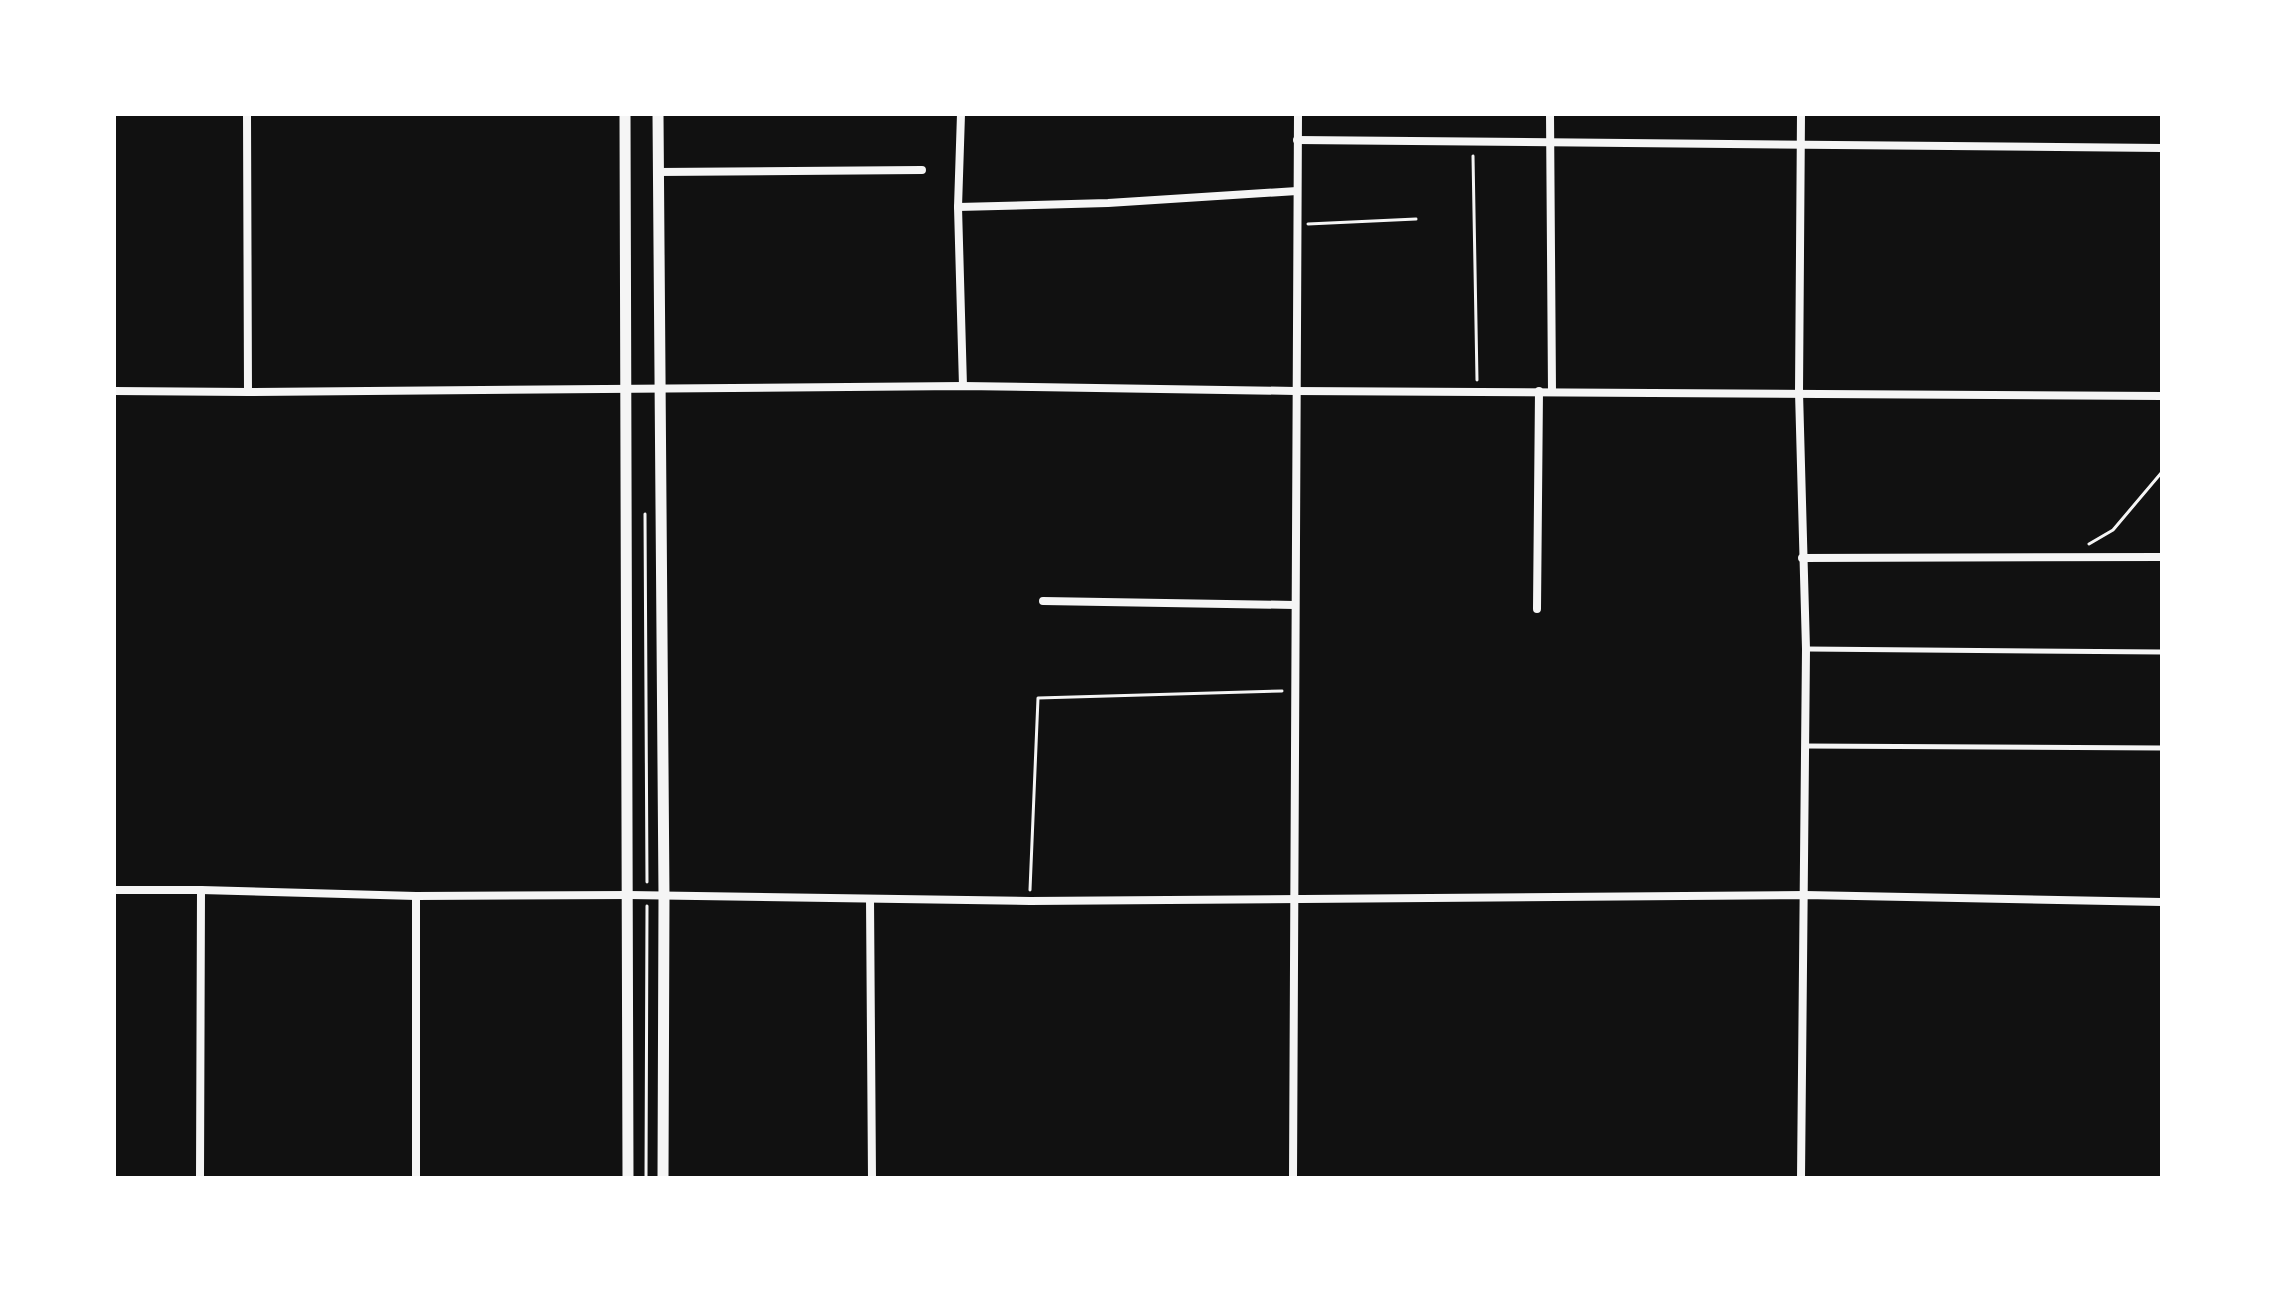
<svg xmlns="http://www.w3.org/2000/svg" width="2276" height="1292" font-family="'Golos Text',sans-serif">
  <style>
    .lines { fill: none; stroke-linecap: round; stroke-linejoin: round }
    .path { stroke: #f5f5f5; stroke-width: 3 }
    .service { stroke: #f5f5f5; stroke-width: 5 }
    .minor { stroke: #f5f5f5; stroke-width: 8 }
    .tertiary { stroke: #f5f5f5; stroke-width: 11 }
  </style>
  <rect width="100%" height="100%" fill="#111"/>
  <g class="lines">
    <g class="path">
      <polyline points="1473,156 1477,380"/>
      <polyline points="1308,224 1416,219"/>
      <polyline points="645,514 647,882"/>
      <polyline points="2089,544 2113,530 2162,472"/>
      <polyline points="1030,890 1038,698 1282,691"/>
      <polyline points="646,1178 647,906"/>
    </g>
    <g class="service">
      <polyline points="1807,649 2162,652"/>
      <polyline points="1805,746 2162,748"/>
    </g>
    <g class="minor">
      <polyline points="247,114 248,392"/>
      <polyline points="961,114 958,207 963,386"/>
      <polyline points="1550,114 1552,391"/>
      <polyline points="1801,114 1799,392 1806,649 1801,1178"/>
      <polyline points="1297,140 2162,148"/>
      <polyline points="658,172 922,170"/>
      <polyline points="958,207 1108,203 1297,191"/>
      <polyline points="114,391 248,392 963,386 1295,391 2162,396"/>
      <polyline points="1802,558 2162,557"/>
      <polyline points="1043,601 1294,605"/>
      <polyline points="1537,609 1539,391"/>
      <polyline points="114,890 201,890 416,896 629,895 1030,901 1805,895 2162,902"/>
      <polyline points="416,896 416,1178"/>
      <polyline points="870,899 872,1178"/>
      <polyline points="200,1178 201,890"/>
      <polyline points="1293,1178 1298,114"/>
    </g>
    <g class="tertiary">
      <polyline points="625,114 628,1178"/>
      <polyline points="658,114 664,896 663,1178"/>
    </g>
  </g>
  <rect width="2276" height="1292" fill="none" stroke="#ffffff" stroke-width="232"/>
</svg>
